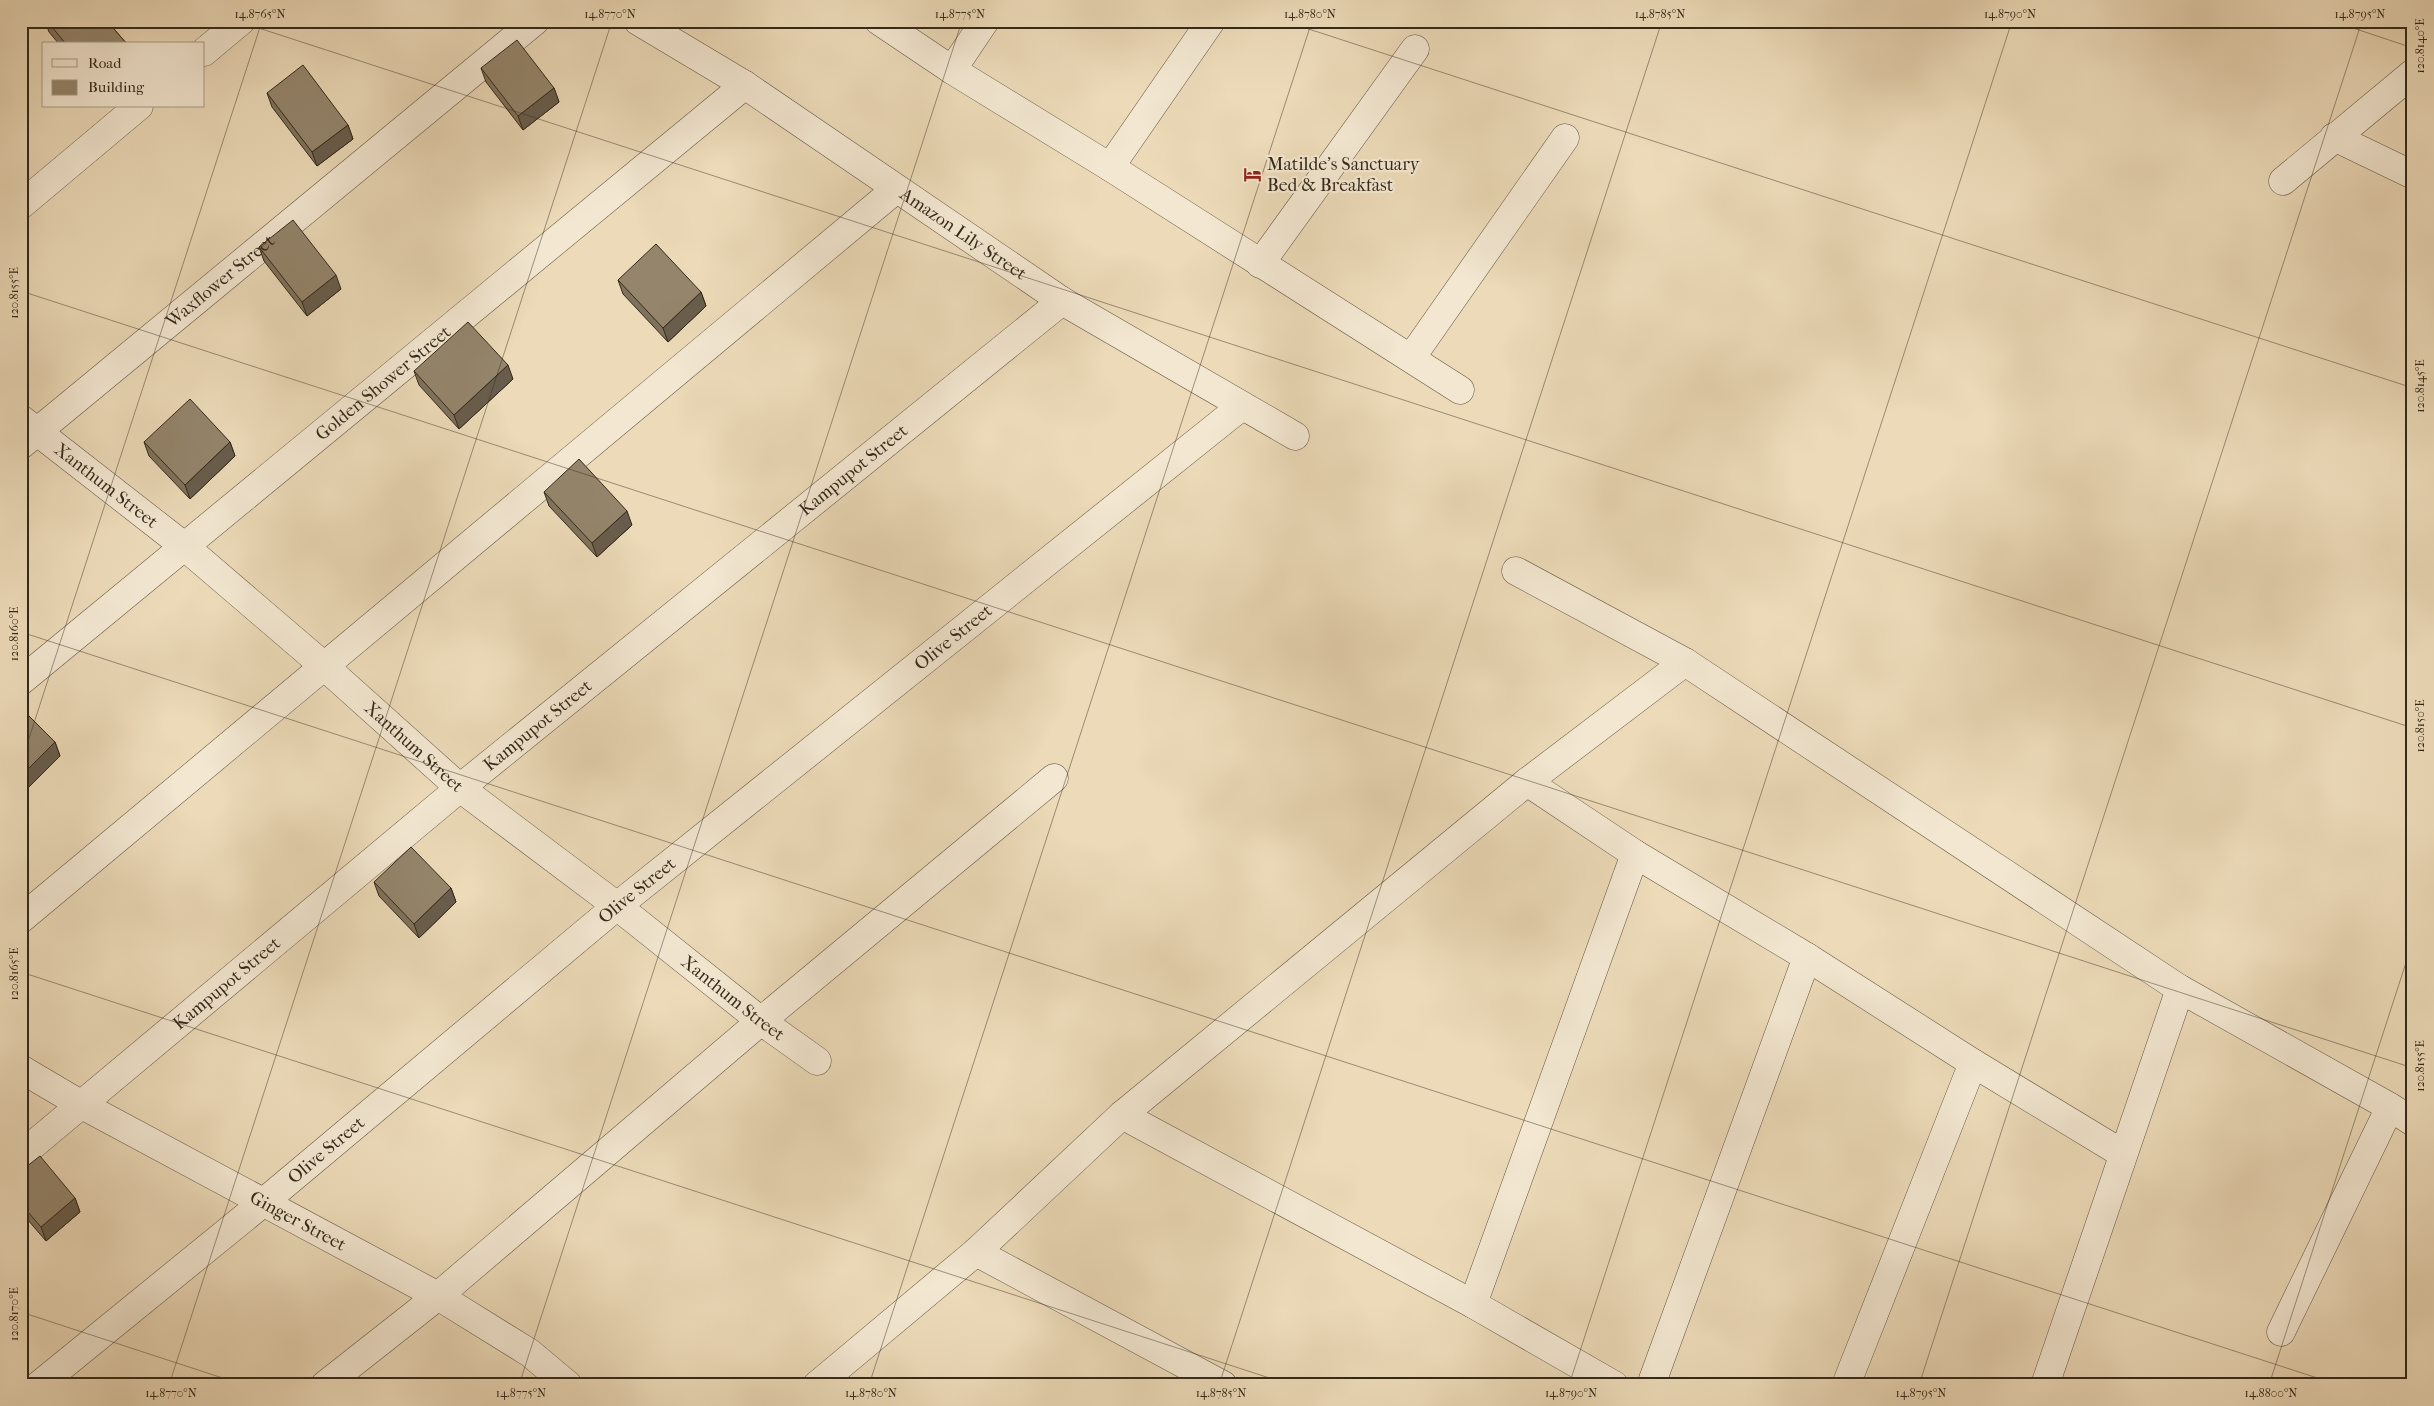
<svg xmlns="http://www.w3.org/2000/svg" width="2434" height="1406" font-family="'IM FELL French Canon',serif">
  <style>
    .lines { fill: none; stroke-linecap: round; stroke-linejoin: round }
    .street-casing { stroke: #625542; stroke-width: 29 }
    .street { stroke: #f3e7d1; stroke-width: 28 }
    .wall { fill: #7f725d; stroke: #34291a }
    .shaded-wall { fill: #685d4c; stroke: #34291a }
    .building { fill: #94856c; stroke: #34291a }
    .ticks { fill: none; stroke: #34291a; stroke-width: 1; stroke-opacity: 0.45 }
    .labels { text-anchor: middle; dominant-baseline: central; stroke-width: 4.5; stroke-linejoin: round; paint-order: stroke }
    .poi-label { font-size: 18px; fill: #34291a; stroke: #f3e7d1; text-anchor: start }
    .street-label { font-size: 18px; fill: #34291a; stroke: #f3e7d1 }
    .neatline { fill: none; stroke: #34291a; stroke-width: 2 }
    .ticks-label { font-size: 12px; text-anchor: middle; fill: #34291a }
  </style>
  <rect width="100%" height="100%" fill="#ecdab8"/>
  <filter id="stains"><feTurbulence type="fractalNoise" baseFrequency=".004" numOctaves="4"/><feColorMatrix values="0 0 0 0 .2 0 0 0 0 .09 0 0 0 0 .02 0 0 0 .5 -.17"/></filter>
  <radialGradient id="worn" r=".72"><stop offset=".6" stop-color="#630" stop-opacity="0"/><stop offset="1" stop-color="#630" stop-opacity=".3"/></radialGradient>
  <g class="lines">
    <defs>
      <g id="street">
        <path id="s1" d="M638,21L745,85L1062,301L1295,436"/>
        <polyline points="879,21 952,70 1110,167 1460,390"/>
        <polyline points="204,52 241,21"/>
        <polyline points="952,70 985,21"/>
        <polyline points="2334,137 2413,175"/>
        <polyline points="1110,167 1211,21"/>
        <polyline points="2283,181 2413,73"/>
        <polyline points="21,205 139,106"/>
        <polyline points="1260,264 1415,49"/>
        <polyline points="1411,358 1565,138"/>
        <path id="s2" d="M21,419L184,546L324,666L460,788L617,906L761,1021L817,1061"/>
        <path id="s3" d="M21,445L535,21"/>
        <polyline points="1516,571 1685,662 2180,989 2390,1107 2413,1122"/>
        <path id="s4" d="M21,681L745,85"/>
        <polyline points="1527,782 1635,854 1807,957 1973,1063 2123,1154"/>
        <polyline points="21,919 895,190"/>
        <path id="s5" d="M21,1069L82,1105L438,1296L530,1353L568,1385"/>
        <polyline points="1122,1115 1473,1304 1614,1385"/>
        <path id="s6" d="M21,1155L460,788L1062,301"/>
        <polyline points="976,1252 1223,1385"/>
        <polyline points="1473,1304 1635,854"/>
        <polyline points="2281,1332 2390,1107"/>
        <path id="s7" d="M39,1385L265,1201L617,906L1242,406"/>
        <polyline points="325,1385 438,1296 761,1021 1054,778"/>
        <polyline points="817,1385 976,1252 1122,1115 1527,782 1685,662"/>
        <polyline points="1651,1385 1807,957"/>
        <polyline points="1846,1385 1973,1063"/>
        <polyline points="2045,1385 2180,989"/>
      </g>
    </defs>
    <use href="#street" class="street-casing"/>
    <use href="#street" class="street"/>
  </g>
  <g class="wall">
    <polygon points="45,21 107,21 127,44 59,44 49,32"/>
    <polygon points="481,68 554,88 559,102 523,130 486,82"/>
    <polygon points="267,93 348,125 353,139 317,166 272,107"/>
    <polygon points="259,247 341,289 307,316 264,261"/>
    <polygon points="618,280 701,292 706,306 668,342 623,294"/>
    <polygon points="414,371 513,379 459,429 419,385"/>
    <polygon points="144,442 230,442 235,456 190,499 149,456"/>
    <polygon points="544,492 632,525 597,557 549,506"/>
    <polygon points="21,708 55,742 60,756 27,789 21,784"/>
    <polygon points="374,882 451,888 456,902 419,938 379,896"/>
    <polygon points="21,1171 75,1198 80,1212 46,1241 21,1212"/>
  </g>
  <g class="shaded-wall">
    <polygon points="554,88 559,102 523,130 518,116"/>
    <polygon points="348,125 353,139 317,166 312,152"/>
    <polygon points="336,275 341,289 307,316 302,302"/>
    <polygon points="701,292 706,306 668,342 663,328"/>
    <polygon points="508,365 513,379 459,429 454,415"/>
    <polygon points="230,442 235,456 190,499 185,485"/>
    <polygon points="627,511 632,525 597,557 592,543"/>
    <polygon points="55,742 60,756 27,789 22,775"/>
    <polygon points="451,888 456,902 419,938 414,924"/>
    <polygon points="75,1198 80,1212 46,1241 41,1227"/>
  </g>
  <g class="building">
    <polygon points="47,21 107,21 127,44 66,44"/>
    <polygon points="517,40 554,88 518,116 481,68"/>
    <polygon points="303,65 348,125 312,152 267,93"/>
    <polygon points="293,220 336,275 302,302 259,247"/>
    <polygon points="656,244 701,292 663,328 618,280"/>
    <polygon points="468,322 508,365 454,415 414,371"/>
    <polygon points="190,399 230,442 185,485 144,442"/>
    <polygon points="579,459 627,511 592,543 544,492"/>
    <polygon points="21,708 55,742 22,775 21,775"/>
    <polygon points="411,847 451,888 414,924 374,882"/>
    <polygon points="40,1156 75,1198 41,1227 21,1204 21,1171"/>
  </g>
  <path class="ticks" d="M237,21L2413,728M1284,21L2413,388M2332,21L2413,48M21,291L2413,1068M21,632L2339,1385M21,763L262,21M21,972L1291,1385M21,1312L244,1385M169,1385L612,21M519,1385L962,21M869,1385L1312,21M1219,1385L1662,21M1569,1385L2012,21M1919,1385L2362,21M2269,1385L2413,941"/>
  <defs>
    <symbol id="hotel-bare" viewBox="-9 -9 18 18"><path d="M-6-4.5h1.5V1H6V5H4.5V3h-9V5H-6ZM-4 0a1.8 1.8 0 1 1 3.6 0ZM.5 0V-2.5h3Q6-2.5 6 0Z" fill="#8f2418" stroke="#f3e7d1" stroke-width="2.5" paint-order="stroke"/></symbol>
  </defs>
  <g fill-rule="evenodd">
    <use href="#hotel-bare" x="1240" y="162" width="25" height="25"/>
  </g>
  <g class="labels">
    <g class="poi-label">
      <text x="1267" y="164">Matilde's Sanctuary<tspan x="1267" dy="21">Bed &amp; Breakfast</tspan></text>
    </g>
    <g class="street-label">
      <text stroke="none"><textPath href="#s1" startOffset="389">Amazon Lily Street</textPath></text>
      <text stroke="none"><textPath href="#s3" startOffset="258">Waxflower Street</textPath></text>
      <text stroke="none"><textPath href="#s4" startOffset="469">Golden Shower Street</textPath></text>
      <text stroke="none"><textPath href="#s6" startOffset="1078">Kampupot Street</textPath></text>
      <text stroke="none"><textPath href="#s2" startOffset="108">Xanthum Street</textPath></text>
      <text stroke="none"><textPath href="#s7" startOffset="1181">Olive Street</textPath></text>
      <text stroke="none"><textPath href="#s6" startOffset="672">Kampupot Street</textPath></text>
      <text stroke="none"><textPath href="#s2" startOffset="512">Xanthum Street</textPath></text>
      <text stroke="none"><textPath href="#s7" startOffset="776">Olive Street</textPath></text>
      <text stroke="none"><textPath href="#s6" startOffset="268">Kampupot Street</textPath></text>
      <text stroke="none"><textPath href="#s2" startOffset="918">Xanthum Street</textPath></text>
      <text stroke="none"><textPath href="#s7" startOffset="371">Olive Street</textPath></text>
      <text stroke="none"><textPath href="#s5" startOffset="316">Ginger Street</textPath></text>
    </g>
  </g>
  <rect width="2434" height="1406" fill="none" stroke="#ecdab8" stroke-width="55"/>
  <rect x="42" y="42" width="162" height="65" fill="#f3e7d1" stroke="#a79b88"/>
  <rect x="52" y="59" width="25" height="8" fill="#f3e7d1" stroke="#a79b88"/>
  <text x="88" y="68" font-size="15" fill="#34291a">Road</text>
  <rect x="52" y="80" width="25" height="15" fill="#94856c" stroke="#a79b88"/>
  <text x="88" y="92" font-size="15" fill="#34291a">Building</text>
  <rect x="28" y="28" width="2378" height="1350" class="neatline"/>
  <g class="ticks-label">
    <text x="260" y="18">14.8765°N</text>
    <text x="610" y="18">14.8770°N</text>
    <text x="960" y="18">14.8775°N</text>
    <text x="1310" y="18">14.8780°N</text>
    <text x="1660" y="18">14.8785°N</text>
    <text x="2010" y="18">14.8790°N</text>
    <text x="2360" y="18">14.8795°N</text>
    <text transform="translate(2420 46) rotate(-90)" y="4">120.8140°E</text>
    <text transform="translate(14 293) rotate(-90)" y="4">120.8155°E</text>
    <text transform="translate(2420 386) rotate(-90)" y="4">120.8145°E</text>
    <text transform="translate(14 634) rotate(-90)" y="4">120.8160°E</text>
    <text transform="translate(2420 726) rotate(-90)" y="4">120.8150°E</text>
    <text transform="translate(14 974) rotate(-90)" y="4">120.8165°E</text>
    <text transform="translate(2420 1066) rotate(-90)" y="4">120.8155°E</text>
    <text transform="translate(14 1314) rotate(-90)" y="4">120.8170°E</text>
    <text x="171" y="1397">14.8770°N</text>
    <text x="521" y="1397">14.8775°N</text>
    <text x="871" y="1397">14.8780°N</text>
    <text x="1221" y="1397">14.8785°N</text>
    <text x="1571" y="1397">14.8790°N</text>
    <text x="1921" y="1397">14.8795°N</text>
    <text x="2271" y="1397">14.8800°N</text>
  </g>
  <rect width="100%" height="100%" filter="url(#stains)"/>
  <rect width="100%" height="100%" fill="url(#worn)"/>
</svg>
